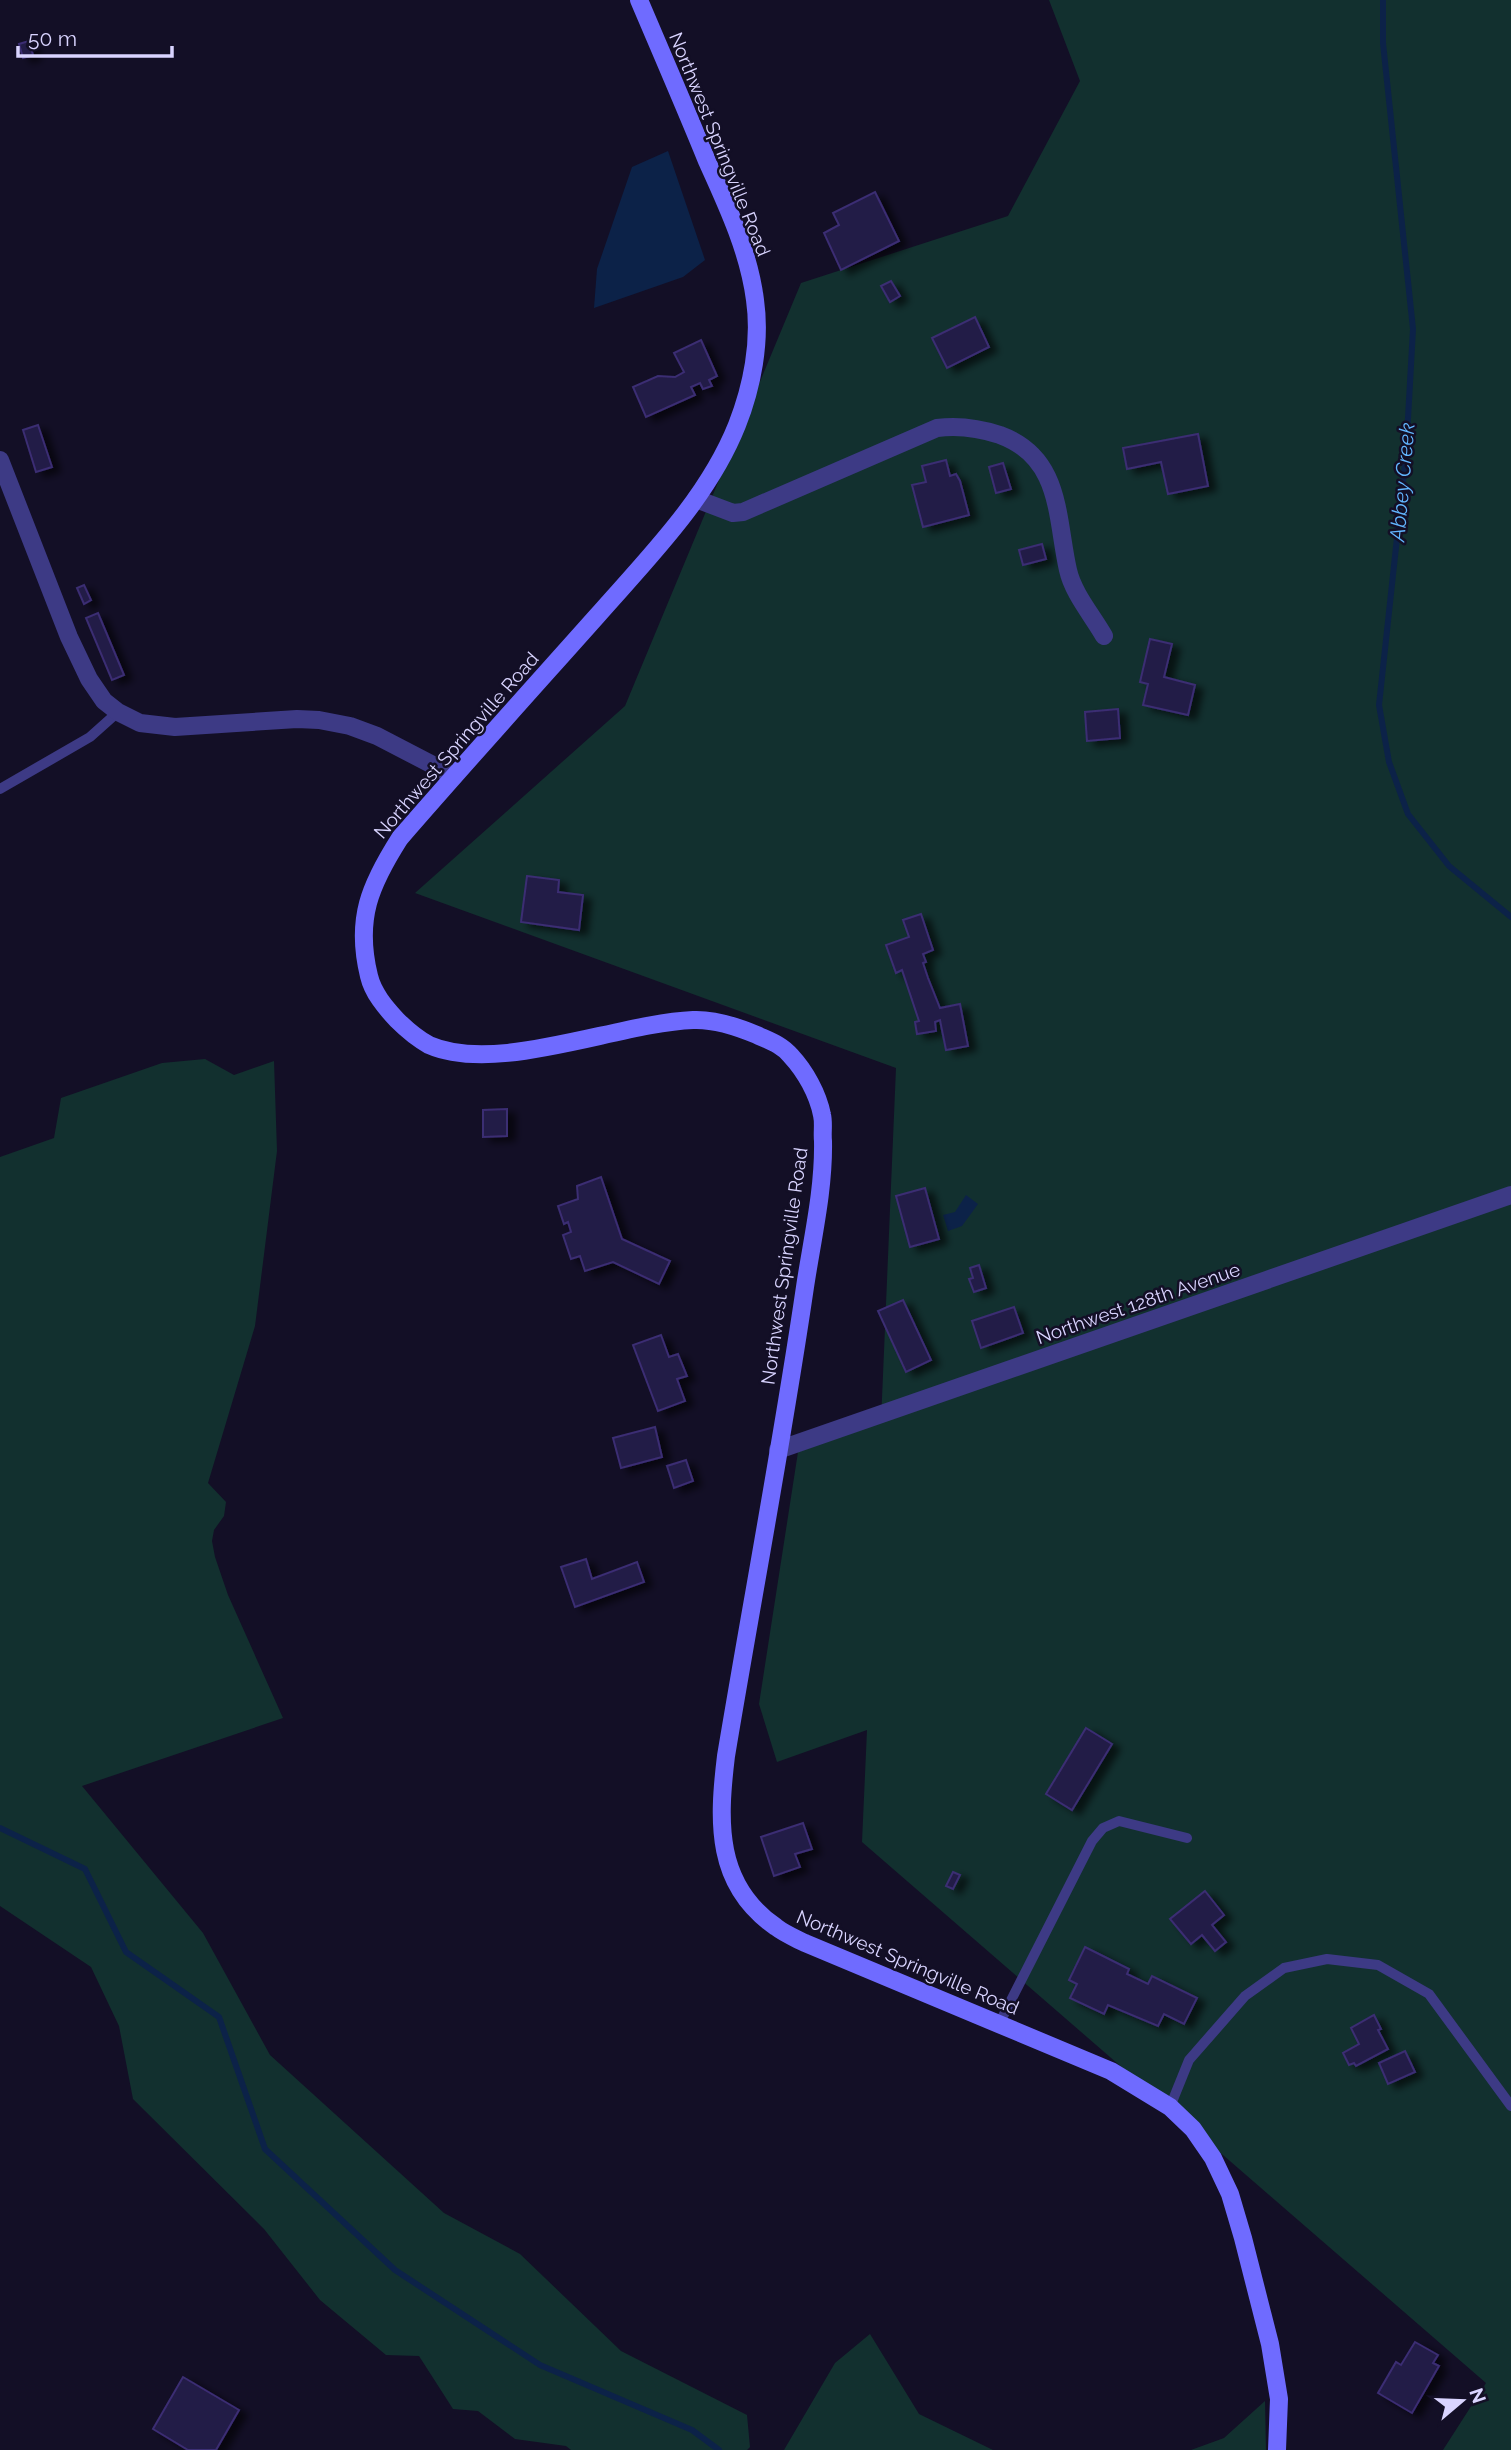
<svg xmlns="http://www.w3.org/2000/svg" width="1511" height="2450" font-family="Raleway,sans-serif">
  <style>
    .green { fill: #12302f }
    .water { fill: #0c2248 }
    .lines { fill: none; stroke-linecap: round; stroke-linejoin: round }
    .stream { stroke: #0c2248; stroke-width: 6 }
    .building { fill: #241b47; stroke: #3b2d73; stroke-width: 2; filter: url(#shadow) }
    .lane { stroke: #3d3a85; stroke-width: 10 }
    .street { stroke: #3d3a85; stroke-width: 18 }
    .secondary { stroke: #6f6bff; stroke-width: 18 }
    .labels { text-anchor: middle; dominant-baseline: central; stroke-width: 5; stroke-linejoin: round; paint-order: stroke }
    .street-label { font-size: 19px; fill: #d9d4ff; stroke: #130f26 }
    .water-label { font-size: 21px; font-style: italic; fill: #62b6ff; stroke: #130f26 }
  </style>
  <defs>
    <filter id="shadow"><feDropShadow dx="8" dy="4.5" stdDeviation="3.5" flood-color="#0009"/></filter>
  </defs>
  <rect width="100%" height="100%" fill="#130f26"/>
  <g class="green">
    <polygon points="1049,0 1511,0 1511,2450 1443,2450 1486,2383 862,1842 867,1730 777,1762 759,1704 798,1452 881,1422 896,1068 415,893 625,706 801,283 1008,216 1080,81"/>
    <polygon points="205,1059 234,1075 274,1061 277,1151 255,1326 208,1483 226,1502 224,1516 214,1530 212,1541 215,1557 228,1595 283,1718 82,1786 203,1933 270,2055 444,2213 520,2254 621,2351 747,2415 750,2447 747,2450 571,2450 566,2446 515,2439 478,2411 453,2409 419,2356 386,2355 320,2300 264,2229 133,2099 119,2026 91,1967 0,1906 0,1157 54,1138 61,1098 162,1063"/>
    <polygon points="870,2334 919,2414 993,2450 784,2450 835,2363"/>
    <polygon points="1265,2401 1266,2450 1191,2450 1224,2438"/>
  </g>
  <g class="water">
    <polygon points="668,151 705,260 683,277 594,308 597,269 632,167"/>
    <polygon points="966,1195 978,1204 962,1226 948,1231 943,1215 955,1212"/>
  </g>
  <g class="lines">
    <g class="stream">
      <polyline points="1383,0 1383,43 1413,329 1406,454 1379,705 1389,762 1408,814 1449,866 1511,917"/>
      <polyline points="0,1828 85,1869 126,1952 219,2017 265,2149 395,2270 540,2365 692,2430 719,2450"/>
    </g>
  </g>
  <g class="building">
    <polygon points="29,41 33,55 23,58 19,44"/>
    <polygon points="875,192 899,241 841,270 824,233 839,225 833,213"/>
    <polygon points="891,281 900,296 890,302 881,286"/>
    <polygon points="975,317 989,347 947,368 932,338"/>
    <polygon points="701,340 717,376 709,380 712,386 703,389 700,383 691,387 695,395 646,417 633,387 658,376 675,377 684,372 674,353"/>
    <polygon points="38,425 52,467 36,472 23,430"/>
    <polygon points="1198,434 1208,486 1168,494 1161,462 1127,469 1123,448"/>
    <polygon points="946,460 950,476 956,474 960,481 969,515 923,527 912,485 926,482 922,466"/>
    <polygon points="1003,463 1011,489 996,493 989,467"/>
    <polygon points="1042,544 1046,559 1023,565 1019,550"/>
    <polygon points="84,585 91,600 84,604 77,588"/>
    <polygon points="98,613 124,675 112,680 86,618"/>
    <polygon points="1150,639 1172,644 1164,677 1195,685 1188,715 1143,705 1148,684 1140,682"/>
    <polygon points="1118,709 1120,738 1087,741 1085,712"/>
    <polygon points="527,876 559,880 558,892 583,895 579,930 521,922"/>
    <polygon points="921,914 933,950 923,954 926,962 923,963 928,978 940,1008 960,1004 968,1046 946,1050 940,1020 935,1022 936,1031 917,1034 915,1022 919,1021 902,970 896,973 886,945 909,937 903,920"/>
    <polygon points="507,1109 507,1136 483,1137 483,1110"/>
    <polygon points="601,1177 622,1239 670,1261 659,1284 613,1262 585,1271 580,1256 571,1259 563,1235 571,1232 568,1222 564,1224 558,1206 578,1199 577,1186"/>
    <polygon points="925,1188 939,1239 910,1247 896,1196"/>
    <polygon points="979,1265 986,1288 974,1292 969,1279 973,1278 970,1268"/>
    <polygon points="903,1300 931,1360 906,1372 878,1311"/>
    <polygon points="1014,1307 1023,1333 981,1348 972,1321"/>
    <polygon points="661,1335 669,1357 678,1354 687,1376 677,1379 685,1401 658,1411 633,1345"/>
    <polygon points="655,1427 662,1457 621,1468 613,1438"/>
    <polygon points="686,1460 693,1481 674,1488 667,1466"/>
    <polygon points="586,1559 592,1579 637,1562 644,1582 575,1607 561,1567"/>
    <polygon points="1086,1728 1112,1744 1072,1810 1046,1794"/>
    <polygon points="803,1823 812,1849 795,1854 800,1867 774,1876 761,1837"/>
    <polygon points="953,1872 960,1875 953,1889 946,1886"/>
    <polygon points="1205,1891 1224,1915 1212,1925 1226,1942 1215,1951 1202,1935 1191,1944 1170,1919"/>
    <polygon points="1085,1947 1129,1969 1127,1974 1148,1984 1152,1976 1197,1998 1184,2024 1164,2014 1158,2026 1108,2005 1104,2014 1070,1998 1077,1984 1069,1980"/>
    <polygon points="1374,2015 1381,2029 1378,2030 1388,2049 1356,2066 1354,2063 1349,2065 1343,2053 1359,2044 1351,2028"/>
    <polygon points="1405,2051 1415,2072 1388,2084 1379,2063"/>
    <polygon points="1415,2342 1438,2355 1433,2363 1439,2366 1412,2413 1378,2393 1396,2362 1401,2365"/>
    <polygon points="183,2377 239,2410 216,2450 188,2450 153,2429"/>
  </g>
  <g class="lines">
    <g class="lane">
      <polyline points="0,789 90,737 118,712"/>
      <polyline points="999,2024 1092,1841 1103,1828 1119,1821 1187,1838"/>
      <polyline points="1170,2107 1189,2060 1245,1996 1284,1968 1327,1959 1378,1965 1429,1994 1511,2106"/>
    </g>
    <g class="street">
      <polyline points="0,460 69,637 89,679 104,701 118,712 140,723 175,727 297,719 319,720 350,726 377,736 454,776"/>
      <path d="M696,499L733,513L743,512L937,428C960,425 979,428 1000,435C1062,458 1056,517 1068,570C1073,593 1092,615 1104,636"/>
      <polyline points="778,1450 1511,1195"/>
    </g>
    <path class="secondary" d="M639,0C662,54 685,107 707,161C727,205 749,252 755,300C761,342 752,387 737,425C708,498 648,558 597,616C531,690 465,763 400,838C370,885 355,919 369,976C373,993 385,1007 397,1020C406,1029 418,1039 429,1045C497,1075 618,1023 693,1020C714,1019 738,1027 757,1035C770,1041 782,1045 791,1056C805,1071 818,1094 822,1115C824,1123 822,1133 823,1141C824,1190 812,1240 805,1287C782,1444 752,1600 726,1756C718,1822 715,1885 776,1927C785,1934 795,1938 805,1943L1111,2071L1170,2107L1193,2129L1213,2158L1230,2194L1243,2238L1270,2344L1279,2399L1277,2450"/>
  </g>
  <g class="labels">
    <g class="street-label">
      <text transform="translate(720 144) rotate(68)">Northwest Springville Road</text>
      <text transform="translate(456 745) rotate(-49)">Northwest Springville Road</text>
      <text transform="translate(784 1266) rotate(-82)">Northwest Springville Road</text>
      <text transform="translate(1138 1303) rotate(-19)">Northwest 128th Avenue</text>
      <text transform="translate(908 1962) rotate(23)">Northwest Springville Road</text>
    </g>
    <g class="water-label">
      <text transform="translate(1402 482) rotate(-85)">Abbey Creek</text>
    </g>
  </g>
  <g transform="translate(1462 2401) rotate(71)" stroke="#130f26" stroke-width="5" paint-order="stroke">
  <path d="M0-5L12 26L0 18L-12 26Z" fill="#d9d4ff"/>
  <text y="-10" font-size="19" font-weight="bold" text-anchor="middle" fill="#d9d4ff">N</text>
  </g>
  <path d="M18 46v10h154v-10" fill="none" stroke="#d9d4ff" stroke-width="3.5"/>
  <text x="28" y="46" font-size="21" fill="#d9d4ff" stroke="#130f26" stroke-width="5" paint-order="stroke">50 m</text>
</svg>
